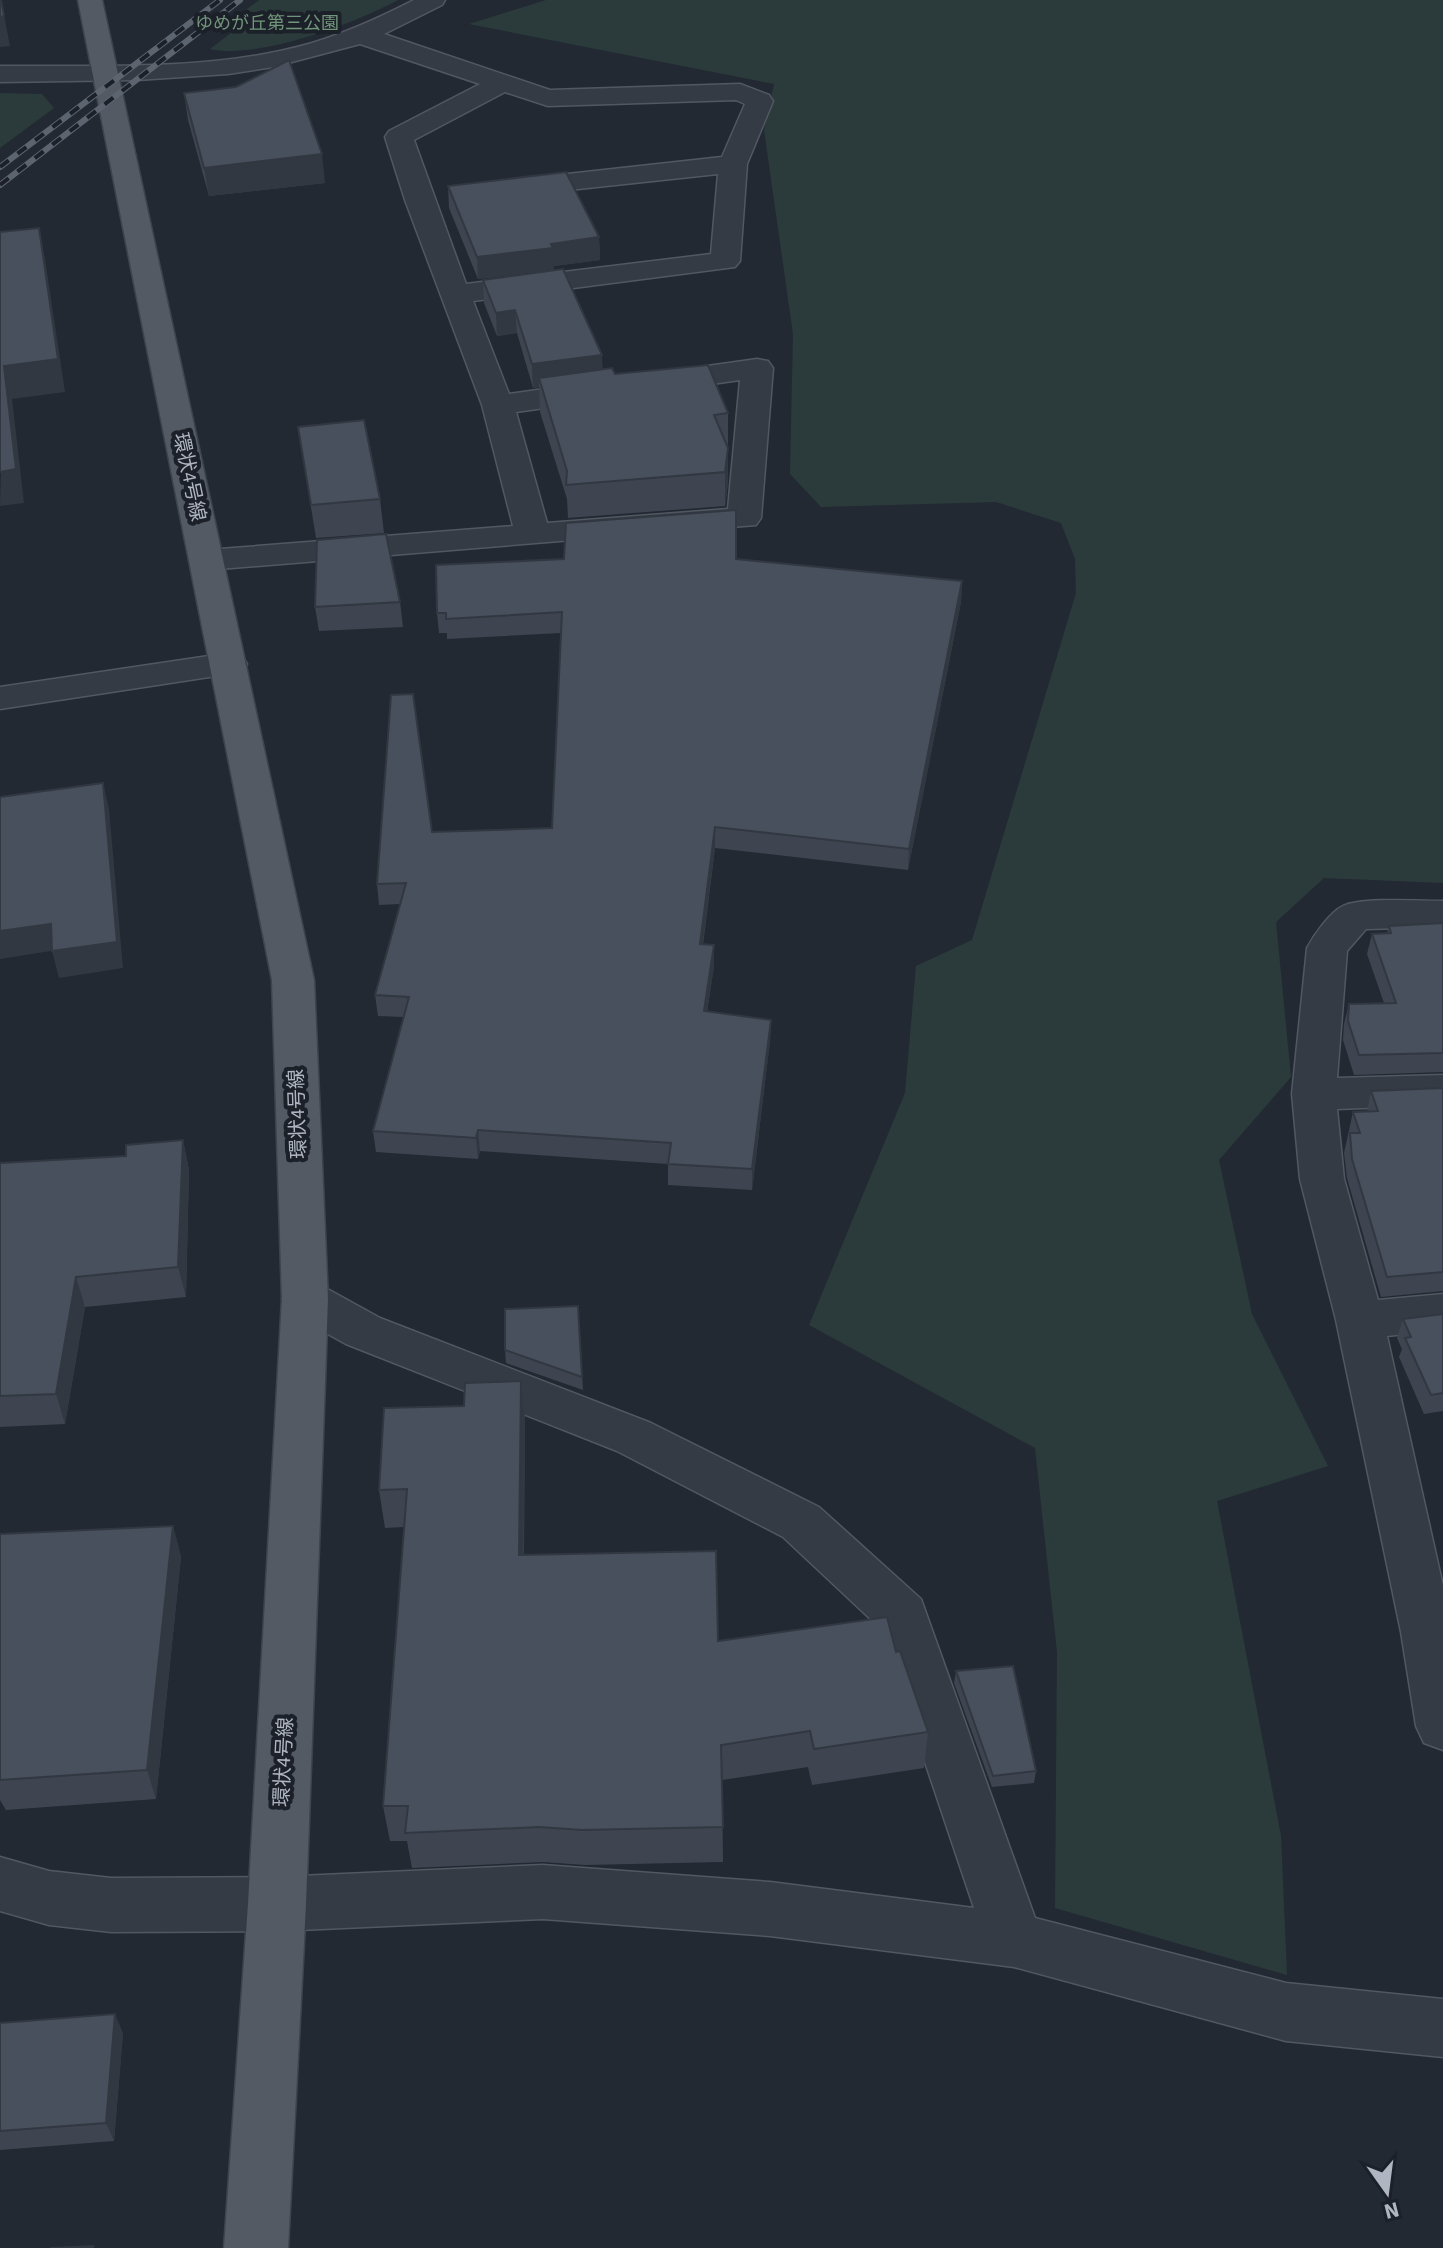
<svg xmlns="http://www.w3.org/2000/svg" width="1443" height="2248" font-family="'Source Sans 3','Noto Sans JP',sans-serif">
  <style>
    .green { fill: #2b3b3b }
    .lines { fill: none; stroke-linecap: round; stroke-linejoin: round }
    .minor-casing { stroke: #525862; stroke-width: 3 }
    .major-casing { stroke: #3e444e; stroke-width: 3 }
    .minor { fill: #353b44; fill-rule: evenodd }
    .major { fill: #535a64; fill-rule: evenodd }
    .rail-casing { stroke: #5c6470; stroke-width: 6 }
    .rail { stroke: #1b2029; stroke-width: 4; stroke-dasharray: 11; stroke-linecap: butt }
    .wall { fill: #3e4550 }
    .shaded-wall { fill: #323841 }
    .building { fill: #48505d; stroke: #323841; stroke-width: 2 }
    .labels { text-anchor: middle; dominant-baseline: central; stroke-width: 8; stroke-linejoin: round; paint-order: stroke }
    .far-park-label { font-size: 18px; fill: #71947b; stroke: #1b2029 }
    .street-label { font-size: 20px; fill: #afb5c1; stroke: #1b2029 }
  </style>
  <rect width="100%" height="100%" fill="#222933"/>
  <g class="green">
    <path d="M259,0H398C356,23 257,60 210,49L235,30L222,28Z"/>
    <polygon points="546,0 1443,0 1443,883 1324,878 1276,922 1291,1077 1219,1160 1252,1314 1328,1466 1217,1501 1281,1836 1287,1975 1055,1908 1057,1652 1035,1448 809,1325 905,1093 916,966 972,940 1076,593 1075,559 1061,523 996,502 821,507 790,474 793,334 764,130 774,84 469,24"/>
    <polygon points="0,93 42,94 54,108 0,148"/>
  </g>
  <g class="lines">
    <defs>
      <g id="minor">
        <path d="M414,0H445L442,5L384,34L550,90L740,84L769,95L773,101L747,164L740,261L735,267L473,301L509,394L757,359L768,361L773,368L761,518L756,525L207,570L195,567L190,560L195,553L207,550L513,526L482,405L405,200L385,137L389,131L480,84L360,44L273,67L228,74L137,80L0,82V66C103,65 212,72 312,43C348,32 381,17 414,0ZM505,92L548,106L736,100L745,104L722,157L513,180L503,182L499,188L503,194L513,196L718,174L711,254L466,284L414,140ZM740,380L728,509L547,523L516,412Z"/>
        <polygon points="229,653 242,656 247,664 242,672 0,709 0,687"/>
        <path d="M1443,901V927L1366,929L1347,951L1337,1078L1443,1075V1105L1337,1109L1344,1179L1378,1300L1443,1294V1330L1387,1336L1443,1586V1750L1424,1743L1416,1726L1401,1632L1336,1320L1300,1179L1292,1094L1307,948C1314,935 1330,912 1343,906C1362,897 1420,901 1443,901Z"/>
        <polygon points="305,1281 322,1286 380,1318 651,1423 819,1507 921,1599 1035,1918 1286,1983 1443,1999 1443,2057 1286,2041 1014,1967 770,1936 543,1919 277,1931 111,1932 49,1925 0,1911 0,1857 49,1871 111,1878 277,1877 543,1865 770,1882 974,1908 880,1628 783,1537 617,1451 346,1344 288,1312 282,1299 288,1286"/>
      </g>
      <polygon id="major" points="78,0 102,0 314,980 328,1299 306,1904 288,2248 224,2248 248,1904 282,1299 272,980"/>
    </defs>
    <use href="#minor" class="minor-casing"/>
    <use href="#major" class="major-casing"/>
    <use href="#minor" class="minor"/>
    <use href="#major" class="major"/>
    <defs>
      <g id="rail">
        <polyline points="0,167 220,0"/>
        <polyline points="0,185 240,0"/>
      </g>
    </defs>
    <use href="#rail" class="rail-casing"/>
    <use href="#rail" class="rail"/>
  </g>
  <g class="wall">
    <polygon points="236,87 325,183 209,196 188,120 184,93"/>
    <polygon points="448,186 599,237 600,260 554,266 554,270 478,279 449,208"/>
    <polygon points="483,280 602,370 728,413 728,482 725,506 568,518 567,499 540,412 539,387 533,388 517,333 497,336 484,303"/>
    <polygon points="298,427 380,499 384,533 316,538"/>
    <polygon points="736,559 962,581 961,602 908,870 715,848 703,945 714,945 714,966 707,1012 771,1020 770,1041 752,1190 668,1185 668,1164 480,1151 478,1159 376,1152 373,1131 404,1017 378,1016 375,995 400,904 379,905 377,884 552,828 561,633 447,639 447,633 439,633 437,613"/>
    <polygon points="400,602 403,627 319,631 315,607"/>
    <polygon points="1443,923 1443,1072 1354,1075 1343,1040 1344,1024 1349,1004 1384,1003 1367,954 1372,934 1387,933 1389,926"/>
    <polygon points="1443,1088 1443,1291 1381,1297 1347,1178 1344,1153 1353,1112 1367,1112 1371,1091"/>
    <polygon points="183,1140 189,1170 186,1297 85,1307 65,1424 0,1427 0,1163 126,1156"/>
    <polygon points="578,1306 583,1390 506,1363 505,1350"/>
    <polygon points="1443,1314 1443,1411 1424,1414 1399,1357 1402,1349 1397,1338 1403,1319"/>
    <polygon points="521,1381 525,1420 524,1555 718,1641 896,1652 928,1732 924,1768 812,1785 808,1767 722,1780 723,1862 585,1865 543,1862 412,1868 407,1841 390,1841 383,1806 404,1527 385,1528 379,1490"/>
    <polygon points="173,1526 181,1557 156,1799 6,1810 0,1800 0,1534"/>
    <polygon points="956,1671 1036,1771 1034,1783 992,1787 954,1683"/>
    <polygon points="0,2023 123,2033 114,2141 0,2150"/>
  </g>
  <g class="shaded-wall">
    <polygon points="1,0 10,46 0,47 0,17"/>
    <polygon points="322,154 325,183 209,196 204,168"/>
    <polygon points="39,228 45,259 65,392 12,399 24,503 0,506 4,366"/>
    <polygon points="599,237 600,260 554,266 554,270 478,279 477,257 551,244"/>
    <polygon points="515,310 517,333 497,336 496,313"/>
    <polygon points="602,355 603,378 539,378 539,387 533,388 532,364"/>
    <polygon points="728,448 728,482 725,506 725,472"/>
    <polygon points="962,581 961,602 908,870 909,849"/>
    <polygon points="103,783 109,809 123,968 59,978 52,951"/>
    <polygon points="715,827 715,848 700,965 700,944"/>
    <polygon points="51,924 57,950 0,959 0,931"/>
    <polygon points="714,945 714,966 704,1032 704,1011"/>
    <polygon points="771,1020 770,1041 752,1190 752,1169"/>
    <polygon points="478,1130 480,1151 478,1159 476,1138"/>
    <polygon points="183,1140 189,1170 186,1297 178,1267"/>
    <polygon points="76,1277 85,1307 65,1424 56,1394"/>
    <polygon points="521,1381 525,1420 523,1592 519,1555"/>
    <polygon points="173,1526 181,1557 156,1799 147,1770"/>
    <polygon points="115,2014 123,2033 114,2141 106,2123"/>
  </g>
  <g class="building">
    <polygon points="0,0 1,0 4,16 0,17"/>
    <polygon points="289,60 322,154 204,168 184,93 236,87"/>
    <polygon points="566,172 599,237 551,244 553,248 477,257 448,186"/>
    <polygon points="39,228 58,359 4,366 16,469 0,472 0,232"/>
    <polygon points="563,269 602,355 532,364 515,310 496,313 483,280"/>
    <polygon points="708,365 728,413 714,415 728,448 725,472 566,485 567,471 539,378 612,368 615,374"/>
    <polygon points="364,420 380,499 311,505 298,427"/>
    <polygon points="736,510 736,559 962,581 909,849 715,827 700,944 714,945 704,1011 771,1020 752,1169 668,1164 671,1143 478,1130 476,1138 373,1131 409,997 375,995 406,883 377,884 391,695 413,694 432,832 552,828 562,612 446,619 446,613 437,613 436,565 564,559 566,523"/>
    <polygon points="386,534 400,602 315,607 317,540"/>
    <polygon points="103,783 117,942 52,951 51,924 0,931 0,797"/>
    <polygon points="1443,923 1443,1053 1359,1055 1348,1021 1349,1004 1396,1003 1372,934 1391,933 1389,926"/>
    <polygon points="1443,1088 1443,1272 1387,1277 1352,1159 1350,1133 1360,1133 1353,1112 1378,1111 1371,1091"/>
    <polygon points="183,1140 178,1267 76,1277 56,1394 0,1396 0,1163 126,1156 126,1145"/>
    <polygon points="578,1306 582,1377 505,1350 505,1309"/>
    <polygon points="1443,1314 1443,1393 1431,1395 1405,1338 1411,1337 1403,1319"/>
    <polygon points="521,1381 519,1555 716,1551 718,1641 887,1617 896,1652 900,1651 928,1732 814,1749 810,1731 721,1745 723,1827 582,1830 539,1827 405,1833 408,1806 383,1806 407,1489 379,1490 384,1408 464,1406 465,1383"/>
    <polygon points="173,1526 147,1770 0,1780 0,1534"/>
    <polygon points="1013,1666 1036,1771 993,1776 956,1671"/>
    <polygon points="115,2014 106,2123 0,2131 0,2023"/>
    <polygon points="93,2246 93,2248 50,2248"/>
  </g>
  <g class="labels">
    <g class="far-park-label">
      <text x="267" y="23">ゆめが丘第三公園</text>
    </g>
    <g class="street-label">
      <text transform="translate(189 477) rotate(78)">環状4号線</text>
      <text transform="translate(298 1114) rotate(-92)">環状4号線</text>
      <text transform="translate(284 1762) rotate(-87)">環状4号線</text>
    </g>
  </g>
  <g transform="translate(1387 2192) rotate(166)" stroke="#1b2029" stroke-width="6" paint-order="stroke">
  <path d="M0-6L14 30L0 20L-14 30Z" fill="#afb5c1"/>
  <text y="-12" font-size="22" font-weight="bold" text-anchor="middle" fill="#afb5c1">N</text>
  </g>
</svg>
